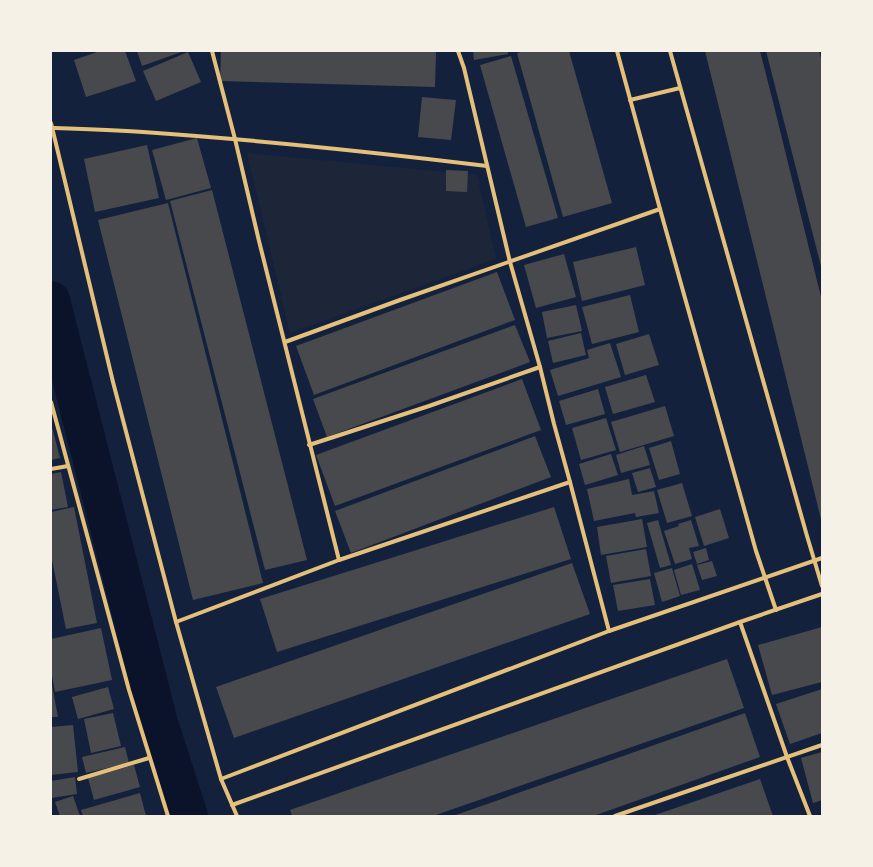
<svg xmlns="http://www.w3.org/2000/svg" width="873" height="867" font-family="'Crimson Pro',serif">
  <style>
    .green { fill: #1d2539 }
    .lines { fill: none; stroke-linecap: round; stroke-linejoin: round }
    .river { stroke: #0b132b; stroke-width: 38 }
    .building { fill: #48494c }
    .minor { stroke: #e5c07b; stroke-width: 4 }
  </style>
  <rect width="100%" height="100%" fill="#14213d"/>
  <polygon class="green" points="247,153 477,175 496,259 290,333"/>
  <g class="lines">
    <polyline class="river" points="51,300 159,723 189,816"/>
  </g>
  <g class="building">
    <polygon points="100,51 125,51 136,81 86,97 74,60"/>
    <polygon points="137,51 184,51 142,66"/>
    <polygon points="221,51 436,51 435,87 220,81"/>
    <polygon points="473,51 508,51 508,54 474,60"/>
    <polygon points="524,51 569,51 612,203 563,217 517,53"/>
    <polygon points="705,51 760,51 774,106 822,301 822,523"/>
    <polygon points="766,51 819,51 822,62 822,270"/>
    <polygon points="188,52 201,82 156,101 143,71"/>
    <polygon points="511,56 558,218 526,227 480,65"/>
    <polygon points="422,97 456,100 451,140 418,137"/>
    <polygon points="197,138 211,188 166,200 152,150"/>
    <polygon points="147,145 159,198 95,212 84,159"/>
    <polygon points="446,170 468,171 467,192 446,191"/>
    <polygon points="212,190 307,560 265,570 170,201"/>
    <polygon points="168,203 263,583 193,600 98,220"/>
    <polygon points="636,247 645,285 582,301 573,262"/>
    <polygon points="564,254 576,297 536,308 524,265"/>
    <polygon points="497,272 515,320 314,395 296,346"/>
    <polygon points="630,295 639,332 592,344 582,307"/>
    <polygon points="576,305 582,331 547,338 542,312"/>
    <polygon points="515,325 530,362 327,437 313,399"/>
    <polygon points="581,333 586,355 553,363 548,341"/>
    <polygon points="649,334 659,365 625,375 616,344"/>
    <polygon points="610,343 621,377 558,396 550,370 589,358 587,350"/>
    <polygon points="646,375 655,402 613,414 605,387"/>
    <polygon points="522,379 541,430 335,506 316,455"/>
    <polygon points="598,389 605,414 566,425 559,401"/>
    <polygon points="665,406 674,436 620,452 611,422"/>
    <polygon points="606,418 616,450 581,460 572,428"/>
    <polygon points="51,423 60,458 51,460"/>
    <polygon points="535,436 551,477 351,553 335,511"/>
    <polygon points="671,441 680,474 659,480 649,448"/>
    <polygon points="644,446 650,465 621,473 616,455"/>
    <polygon points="611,454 618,475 585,485 579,464"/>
    <polygon points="650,468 656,487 638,492 632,473"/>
    <polygon points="61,472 68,507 51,510 51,474"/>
    <polygon points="629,479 632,495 654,491 659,513 636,517 635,513 594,521 587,489"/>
    <polygon points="682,483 692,516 667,523 657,490"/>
    <polygon points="74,507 97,623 66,629 51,555 51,512"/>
    <polygon points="554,507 571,559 277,652 260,599"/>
    <polygon points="720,509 729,538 704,546 695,517"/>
    <polygon points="642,519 647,547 601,555 597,527"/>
    <polygon points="658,520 671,565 660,568 647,523"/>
    <polygon points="691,520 699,546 689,548 692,559 675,564 664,531 679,526 678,524"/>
    <polygon points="706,548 709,560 697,564 693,552"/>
    <polygon points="646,549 651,576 611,583 606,556"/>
    <polygon points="712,561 717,576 702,580 697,565"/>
    <polygon points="572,563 590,614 234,738 216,687"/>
    <polygon points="692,564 700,590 681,595 674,570"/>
    <polygon points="672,568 680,596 662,602 654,573"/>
    <polygon points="650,579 655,605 618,611 613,585"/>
    <polygon points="822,627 822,682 772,695 758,645"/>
    <polygon points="101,628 112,680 55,692 51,670 51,639"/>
    <polygon points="727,659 744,708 433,816 292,816 290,810"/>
    <polygon points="51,685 52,685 58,717 51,717"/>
    <polygon points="108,687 114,709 78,719 72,697"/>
    <polygon points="822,689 822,733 790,744 776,704"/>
    <polygon points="113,713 121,746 91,753 84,719"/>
    <polygon points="745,713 760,757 599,814 592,816 453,816"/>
    <polygon points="73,725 78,772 51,775 51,727"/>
    <polygon points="125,747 129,763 86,773 82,757"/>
    <polygon points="822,752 822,800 813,803 801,758"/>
    <polygon points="134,765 140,787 94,800 88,778"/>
    <polygon points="75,777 77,794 51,798 51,781"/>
    <polygon points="760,779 773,816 652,816"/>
    <polygon points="140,793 146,816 83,816 81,810"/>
    <polygon points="73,796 80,816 60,816 55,802"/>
  </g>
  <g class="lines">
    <g class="minor">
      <polyline points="212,51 235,139 259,241 339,560"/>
      <polyline points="458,51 464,68 510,262 540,367 554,424 570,482 609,631"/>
      <polyline points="617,51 660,209 756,551 776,610"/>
      <polyline points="670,51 807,536 822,586"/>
      <polyline points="630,100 680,88"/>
      <polyline points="51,123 113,382 176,622 221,779 237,816"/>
      <path d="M52,128C82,129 113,130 143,132C258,140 373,152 487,166"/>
      <polyline points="285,342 400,300 660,209"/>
      <polyline points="51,402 129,690 168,816"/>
      <polyline points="309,445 429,406 540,367"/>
      <polyline points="51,469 68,466"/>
      <polyline points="176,622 339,560 570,482"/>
      <polyline points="740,622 787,757 810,816"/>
      <polyline points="79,779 149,758"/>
      <polyline points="221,779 609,631 822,558"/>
      <polyline points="232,805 740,622 822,594"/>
      <polyline points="615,816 822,745"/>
    </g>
  </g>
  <rect width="873" height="867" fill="none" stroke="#f6f1e7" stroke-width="104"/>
</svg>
